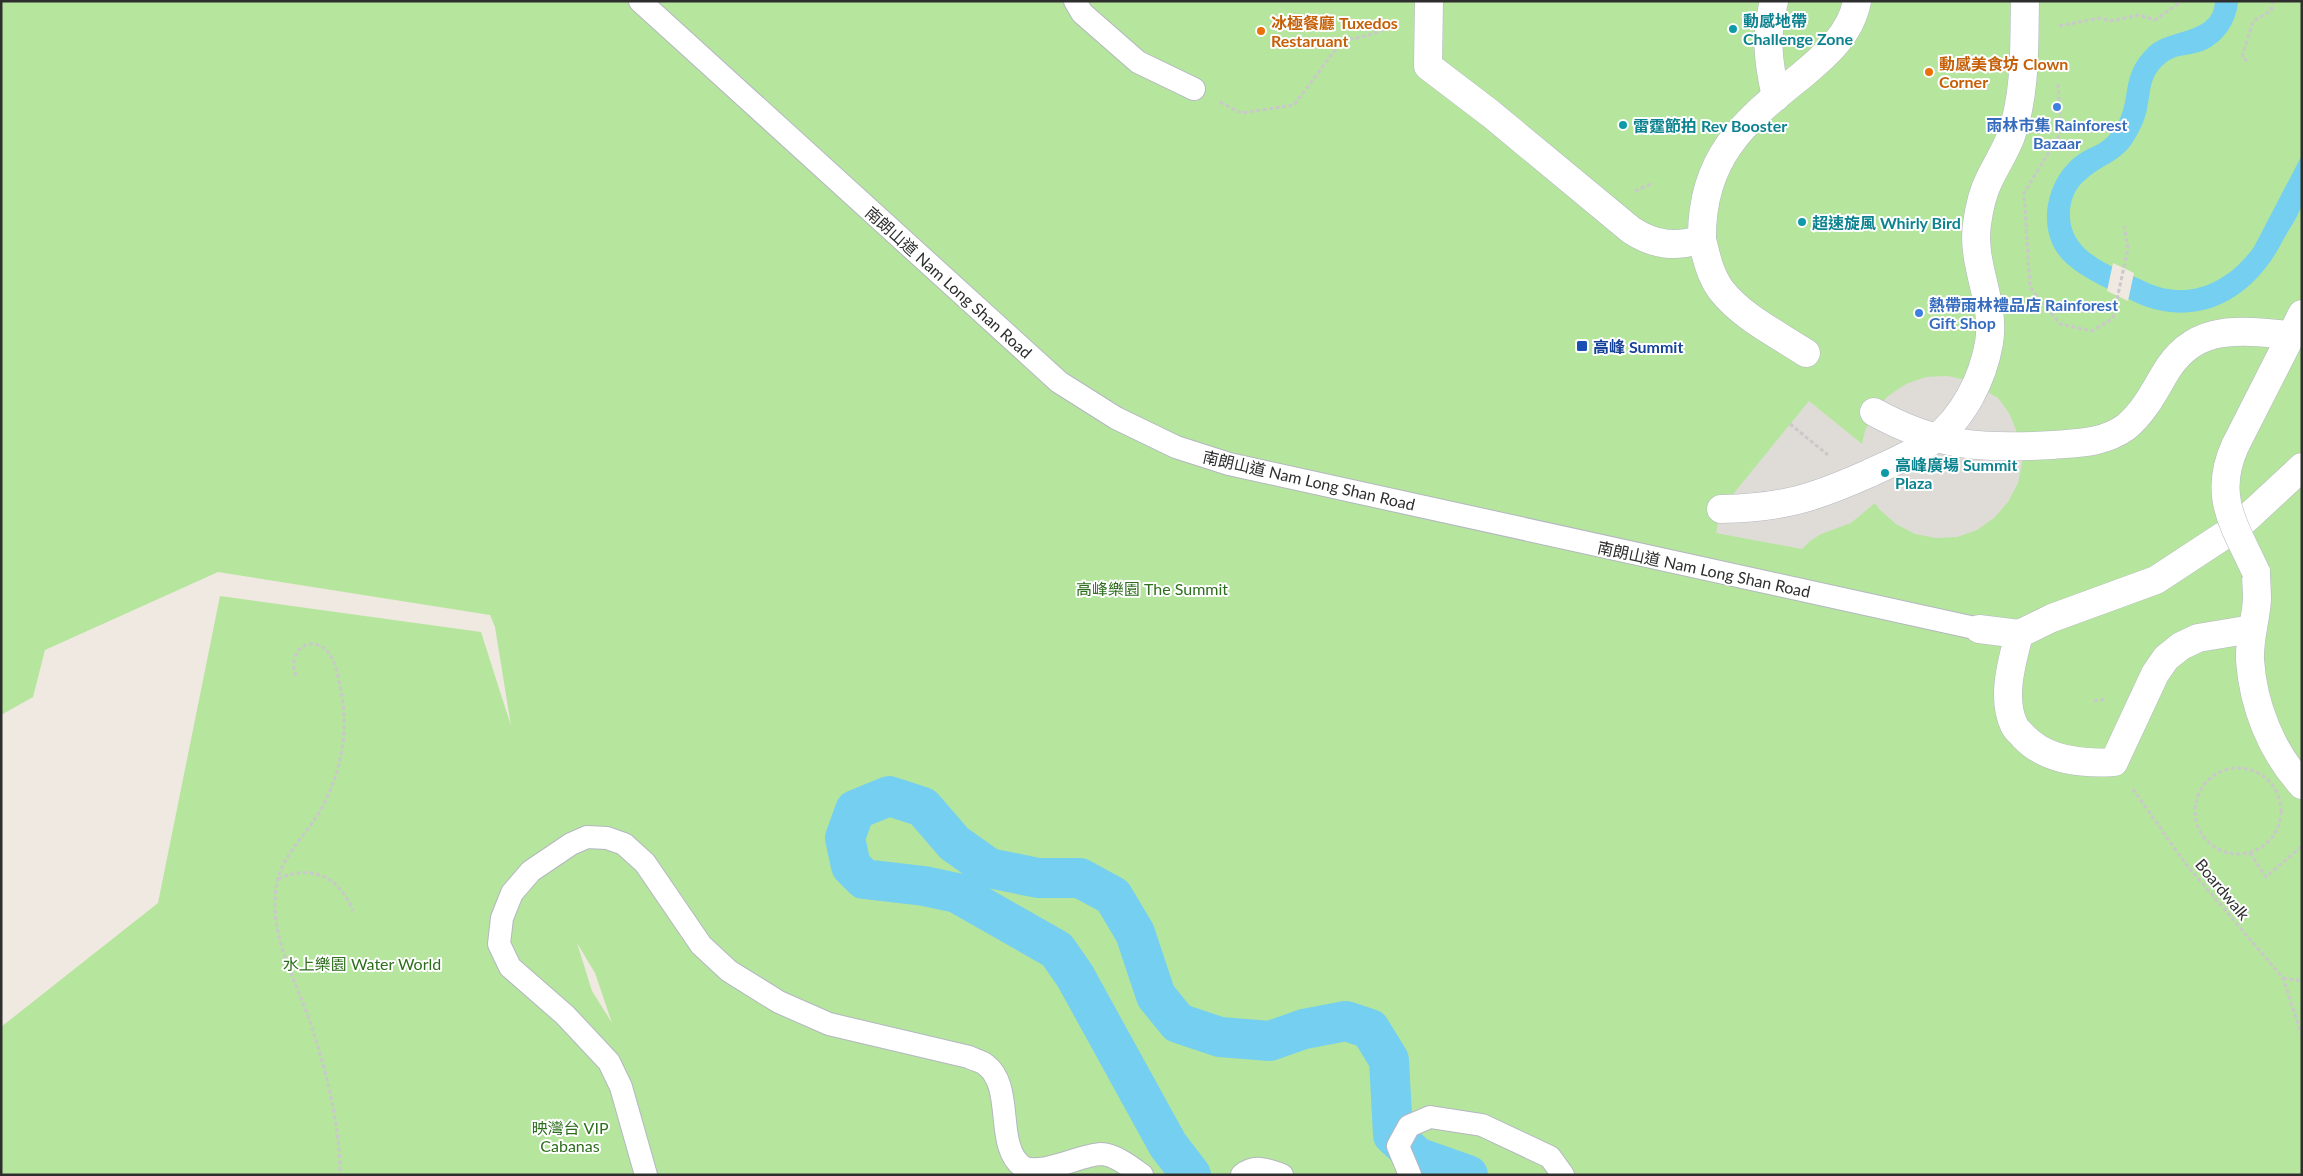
<svg xmlns="http://www.w3.org/2000/svg" width="2303" height="1176" font-family="Lato,'Noto Sans TC',sans-serif">
  <style>
    .green { fill: #b6e59e; fill-rule: evenodd }
    .plaza { fill: #dfdcd8 }
    .water { fill: #75cff0 }
    .pier { fill: #efe9e1 }
    .lines { fill: none; stroke-linecap: round; stroke-linejoin: round }
    .canal { stroke: #75cff0; stroke-width: 40 }
    .service-casing { stroke: #b4b7c1; stroke-width: 24 }
    .pedestrian-casing { stroke: #b4b7c1; stroke-width: 29 }
    .path { stroke: #c9c9c9; stroke-width: 3; stroke-dasharray: 4 2.5; stroke-linecap: butt }
    .service { stroke: #fff; stroke-width: 22 }
    .pedestrian { stroke: #fff; stroke-width: 28 }
    .pedestrian-bridge-casing { stroke: #b4b7c1; stroke-width: 29; stroke-linecap: butt }
    .pedestrian-bridge { stroke: #fff; stroke-width: 28 }
    .culture-dot { fill: #0f9aa8; stroke: #fff; stroke-width: 2 }
    .food-dot { fill: #e8710a; stroke: #fff; stroke-width: 2 }
    .shop-dot { fill: #3f7fe0; stroke: #fff; stroke-width: 2 }
    .transit-dot { fill: #1a4fb4; stroke: #fff; stroke-width: 2 }
    .labels { text-anchor: middle; dominant-baseline: central; stroke-width: 4; stroke-linejoin: round; paint-order: stroke }
    .culture-label { font-size: 16px; font-weight: bold; fill: #0d838f; stroke: #fff; text-anchor: start }
    .food-label { font-size: 16px; font-weight: bold; fill: #c56008; stroke: #fff; text-anchor: start }
    .shop-label { font-size: 16px; font-weight: bold; fill: #366cbe; stroke: #fff }
    .street-label { font-size: 16px; fill: #2e2e2e; stroke: #fff }
    .transit-label { font-size: 16px; font-weight: bold; fill: #164399; stroke: #fff; text-anchor: start }
    .park-label { font-size: 16px; fill: #2c6e1b; stroke: #fff }
  </style>
  <rect width="100%" height="100%" fill="#efe9e1"/>
  <path class="green" d="M1,1H2302V1175H1V1027L158,903L220,596L481,632L511,726L495,627L490,615L218,572L45,650L33,697L1,715ZM577,943L595,973L612,1023L592,991Z"/>
  <polygon class="plaza" points="1947,376 1967,380 1998,398 2009,413 2016,430 2021,447 2022,463 2018,483 2008,502 1994,518 1977,530 1957,537 1936,538 1915,534 1896,524 1880,510 1875,503 1851,523 1821,534 1810,541 1802,549 1716,533 1721,509 1809,401 1862,444 1865,431 1874,412 1888,396 1906,384 1926,377"/>
  <path class="water" d="M2215,1H2238C2237,23 2221,46 2199,52C2186,56 2175,54 2164,64C2149,77 2151,91 2147,109C2145,120 2140,130 2134,140C2121,162 2102,164 2085,180C2076,187 2071,198 2070,210C2067,254 2113,266 2146,282C2188,302 2228,283 2254,247L2302,155C2302,169 2303,192 2302,204C2298,218 2287,232 2281,244C2254,295 2205,326 2147,307C2133,302 2119,294 2106,288C2076,273 2049,258 2047,221C2046,194 2059,167 2081,153C2096,144 2103,145 2114,129C2134,101 2118,76 2149,47C2170,28 2214,35 2215,1Z"/>
  <polygon class="pier" points="2113,263 2134,273 2128,301 2107,291"/>
  <g class="lines">
    <polyline class="canal" points="1191,1175 1168,1145 1075,976 1057,950 957,893 924,886 864,879 851,866 845,838 855,810 889,796 923,807 954,843 989,868 1038,878 1080,878 1113,896 1135,933 1156,996 1178,1023 1220,1037 1270,1041 1304,1029 1346,1021 1370,1029 1389,1060 1393,1135 1417,1157 1468,1175"/>
    <defs>
      <g id="service">
        <polyline points="640,1 1059,382 1116,418 1176,447 1229,464 1979,629"/>
        <polyline points="1075,1 1082,13 1138,62 1194,89"/>
        <path d="M646,1175L621,1087L609,1062L565,1015L510,967L499,944L502,918L512,893L531,871L571,844L587,837L607,838L624,844L645,863L701,945L729,971L779,1002L829,1024L969,1057C974,1060 982,1061 986,1065C1015,1087 994,1147 1023,1167C1043,1176 1079,1155 1101,1154C1114,1154 1131,1167 1142,1175"/>
        <path d="M1242,1175C1255,1164 1268,1170 1282,1175"/>
        <polyline points="1410,1175 1398,1146 1409,1126 1430,1117 1482,1125 1550,1157 1563,1175"/>
      </g>
      <g id="pedestrian">
        <path d="M1429,1L1428,66L1491,114L1631,230C1654,245 1675,248 1702,239C1706,256 1710,275 1721,290C1742,317 1777,334 1806,353"/>
        <path d="M1774,1C1765,37 1768,61 1776,97"/>
        <path d="M1702,239C1701,159 1742,123 1801,76C1825,56 1851,34 1857,1"/>
        <path d="M1874,412C1937,447 1983,449 2053,445C2079,443 2104,443 2126,427C2143,413 2153,394 2164,375C2194,322 2239,331 2291,335"/>
        <polyline points="2235,446 2302,314"/>
        <path d="M1721,509C1783,508 1814,498 1870,473C1891,463 1914,454 1933,440C1963,419 1983,378 1989,343C1996,302 1971,265 1977,224C1979,209 1982,194 1989,180C1996,165 2005,152 2011,136C2026,93 2024,46 2025,1"/>
        <polyline points="2245,520 2302,467"/>
        <path d="M2256,572C2256,581 2257,590 2257,599C2256,619 2249,639 2250,660C2253,705 2271,751 2302,785"/>
        <path d="M1979,629L2019,634C2012,662 2001,697 2014,725C2016,730 2021,733 2024,737C2047,761 2083,764 2114,762L2155,674L2166,658L2181,646L2198,638L2252,629"/>
        <polyline points="2019,634 2052,618 2156,580 2223,536"/>
      </g>
    </defs>
    <use href="#service" class="service-casing"/>
    <use href="#pedestrian" class="pedestrian-casing"/>
    <g class="path">
      <polyline points="2059,26 2100,18 2110,21 2139,15 2155,20 2182,1"/>
      <path d="M1297,39C1330,43 1365,41 1395,24"/>
      <polyline points="2247,61 2242,57 2253,21 2271,11 2273,1"/>
      <polyline points="2058,84 2061,132 2024,193 2030,287 2060,324 2092,331 2113,318 2128,248 2124,226"/>
      <polyline points="1220,102 1241,113 1294,105 1342,41"/>
      <polyline points="1635,191 1653,183"/>
      <polyline points="1790,424 1828,455"/>
      <path d="M296,676C286,652 310,633 327,651C337,661 339,684 342,697C349,735 339,778 320,811C301,843 276,858 275,900C273,946 301,990 314,1034C328,1078 340,1128 340,1175"/>
      <polyline points="2094,701 2106,699"/>
      <circle cx="2238" cy="811" r="43"/>
      <polyline points="2133,789 2185,863 2283,978 2302,1036"/>
      <polyline points="2250,853 2266,877 2302,846"/>
      <path d="M278,879C312,864 339,876 353,911"/>
      <polyline points="2283,978 2302,981"/>
    </g>
    <use href="#service" class="service"/>
    <use href="#pedestrian" class="pedestrian"/>
    <defs>
      <path id="pedestrian-bridge" d="M2235,446C2212,497 2235,526 2256,572"/>
    </defs>
    <use href="#pedestrian-bridge" class="pedestrian-bridge-casing"/>
    <use href="#pedestrian-bridge" class="pedestrian-bridge"/>
  </g>
  <g class="culture-dot">
    <circle cx="1733" cy="29" r="5"/>
    <circle cx="1623" cy="125" r="5"/>
    <circle cx="1802" cy="222" r="5"/>
    <circle cx="1885" cy="473" r="5"/>
  </g>
  <g class="food-dot">
    <circle cx="1261" cy="31" r="5"/>
    <circle cx="1929" cy="72" r="5"/>
  </g>
  <g class="shop-dot">
    <circle cx="2057" cy="107" r="5"/>
    <circle cx="1919" cy="313" r="5"/>
  </g>
  <rect class="transit-dot" x="1576" y="340" width="12" height="12" rx="2.5"/>
  <g class="labels">
    <g class="culture-label">
      <text x="1743" y="20">動感地帶<tspan x="1743" dy="18">Challenge Zone</tspan></text>
      <text x="1633" y="125">雷霆節拍 Rev Booster</text>
      <text x="1812" y="222">超速旋風 Whirly Bird</text>
      <text x="1895" y="464">高峰廣場 Summit<tspan x="1895" dy="18">Plaza</tspan></text>
    </g>
    <g class="food-label">
      <text x="1271" y="22">冰極餐廳 Tuxedos<tspan x="1271" dy="18">Restaruant</tspan></text>
      <text x="1939" y="63">動感美食坊 Clown<tspan x="1939" dy="18">Corner</tspan></text>
    </g>
    <g class="shop-label">
      <text x="2057" y="124">雨林市集 Rainforest<tspan x="2057" dy="18">Bazaar</tspan></text>
      <text x="1929" y="304" text-anchor="start">熱帶雨林禮品店 Rainforest<tspan x="1929" dy="18">Gift Shop</tspan></text>
    </g>
    <g class="street-label">
      <text transform="translate(949 282) rotate(42)">南朗山道 Nam Long Shan Road</text>
      <text transform="translate(1309 480) rotate(13)">南朗山道 Nam Long Shan Road</text>
      <text transform="translate(1704 569) rotate(12)">南朗山道 Nam Long Shan Road</text>
      <text transform="translate(2223 889) rotate(50)">Boardwalk</text>
    </g>
    <g class="transit-label">
      <text x="1593" y="346">高峰 Summit</text>
    </g>
    <g class="park-label">
      <text x="1152" y="588">高峰樂園 The Summit</text>
      <text x="362" y="963">水上樂園 Water World</text>
      <text x="570" y="1127">映灣台 VIP<tspan x="570" dy="18">Cabanas</tspan></text>
    </g>
  </g>
  <rect width="2303" height="1176" fill="none" stroke="#2e2e2e" stroke-width="5"/>
</svg>
